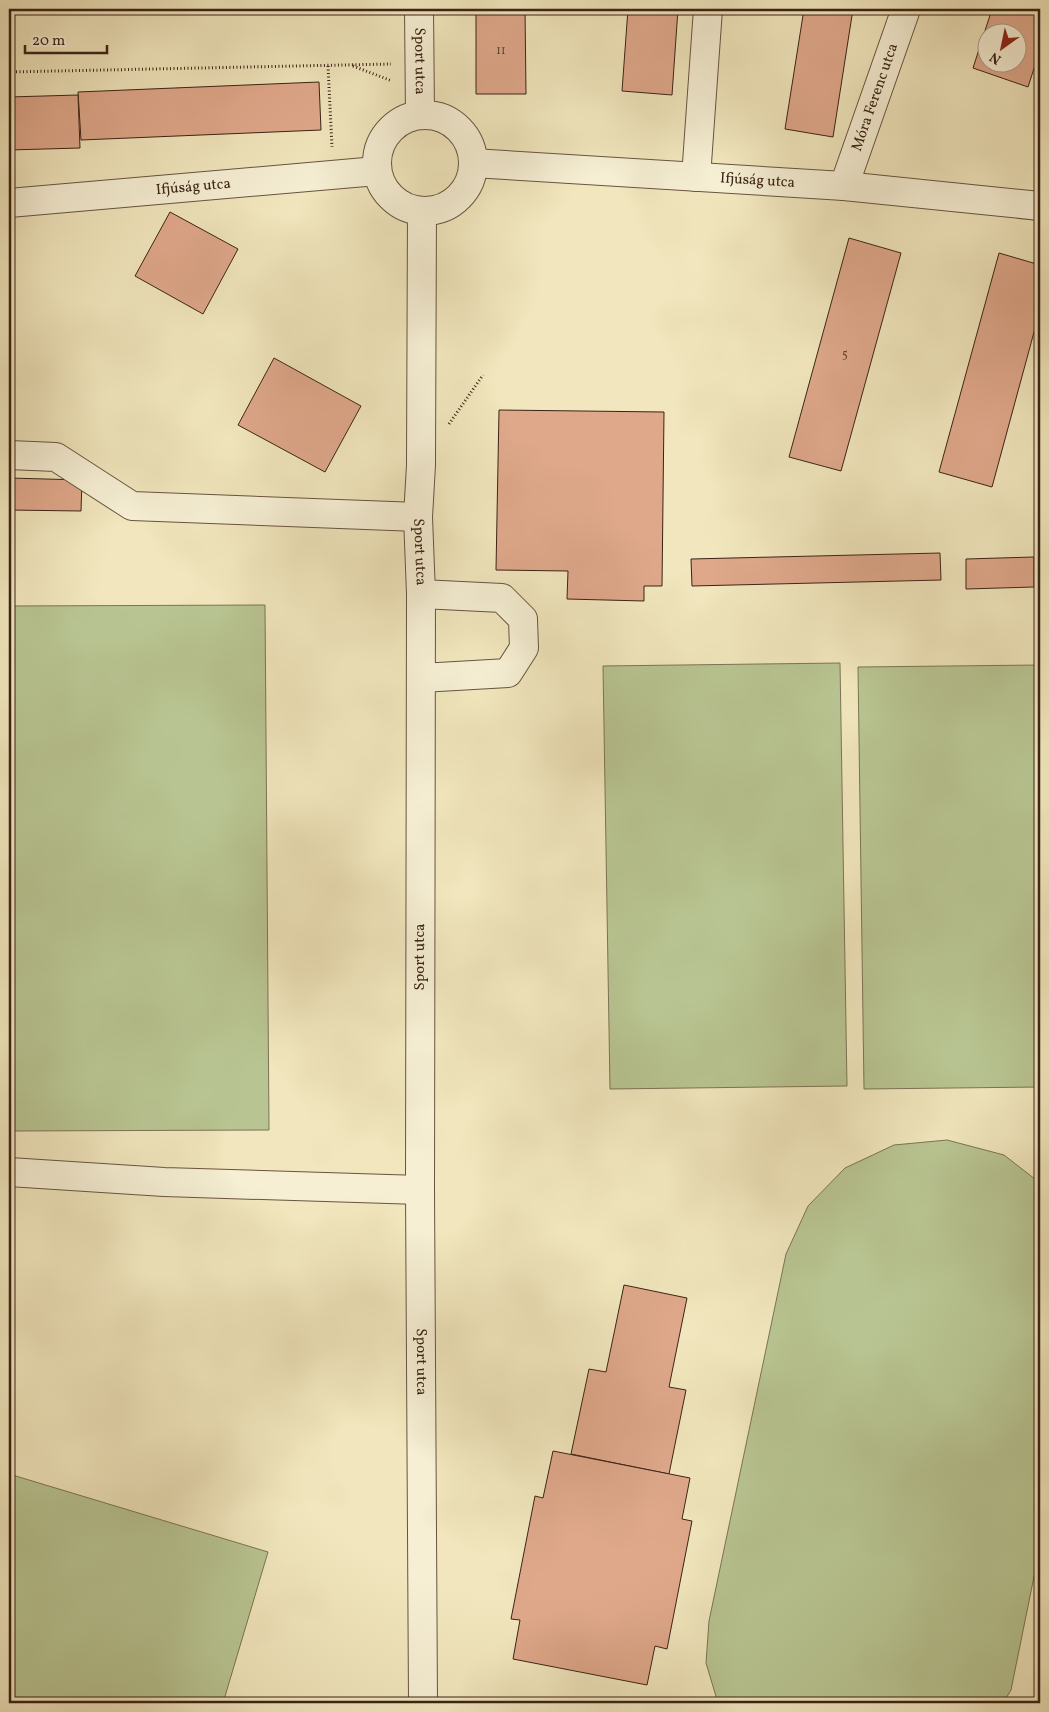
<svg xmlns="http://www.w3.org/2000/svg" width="1049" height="1712" font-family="Vollkorn,serif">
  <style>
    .green { fill: #b8c592; stroke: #7a7454 }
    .building { fill: #dfa88b; stroke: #3b2315; fill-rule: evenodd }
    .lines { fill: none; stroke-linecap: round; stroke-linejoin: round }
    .minor-casing { stroke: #68543f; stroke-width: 30 }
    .path { stroke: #3b2315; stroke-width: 3; stroke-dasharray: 1 2.5; stroke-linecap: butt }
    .minor { stroke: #f6efd4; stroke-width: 28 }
    .labels { text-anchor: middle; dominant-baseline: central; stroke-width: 4; stroke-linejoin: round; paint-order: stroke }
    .number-label { font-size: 12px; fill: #644432 }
    .street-label { font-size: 15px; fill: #3b2315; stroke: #f6efd4 }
  </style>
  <rect width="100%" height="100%" fill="#f1e6bd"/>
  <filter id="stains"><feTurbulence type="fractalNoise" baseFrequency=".004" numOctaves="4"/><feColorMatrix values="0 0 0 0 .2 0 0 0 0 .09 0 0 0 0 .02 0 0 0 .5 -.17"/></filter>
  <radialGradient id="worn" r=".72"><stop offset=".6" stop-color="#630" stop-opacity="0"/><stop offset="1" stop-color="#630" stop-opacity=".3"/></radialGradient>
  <g class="green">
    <polygon points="265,605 269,1130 9,1131 9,606"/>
    <polygon points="840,663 847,1086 610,1089 603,666"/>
    <polygon points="1040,665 1040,1087 864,1089 858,667"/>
    <polygon points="947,1140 1004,1155 1040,1183 1040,1547 1011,1690 1003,1703 718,1703 706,1663 709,1621 786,1254 808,1206 845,1168 894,1145"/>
    <polygon points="9,1474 268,1552 223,1703 9,1703"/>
  </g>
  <g class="building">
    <rect x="203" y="9" width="47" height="4"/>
    <rect x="300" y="9" width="49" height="1"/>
    <polygon points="476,9 525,9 526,94 476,94"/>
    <polygon points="628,9 678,9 672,95 622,91"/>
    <polygon points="804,9 853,9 833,137 785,129"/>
    <path d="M992,9H1040V50L1028,87L973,68ZM986,32H1016V62H986Z"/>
    <polygon points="319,82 321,130 81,140 78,92"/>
    <polygon points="78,95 80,148 9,150 9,97"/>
    <polygon points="170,212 238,249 203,314 135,276"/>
    <polygon points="849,238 901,253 841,471 789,457"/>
    <polygon points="999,253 1040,265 1040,310 992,487 939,472"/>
    <polygon points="9,272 14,275 9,284"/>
    <polygon points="274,358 361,406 325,472 238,425"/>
    <polygon points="499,410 664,412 662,586 644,586 644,601 567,599 568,571 496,570"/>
    <polygon points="9,478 82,480 81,511 9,510"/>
    <polygon points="940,553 941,580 692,586 691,559"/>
    <polygon points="1034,557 1034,587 966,589 966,559"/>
    <polygon points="624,1285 687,1298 669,1387 686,1390 669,1474 571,1454 589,1369 606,1372"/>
    <polygon points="553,1451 690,1478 682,1519 692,1521 667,1649 655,1646 647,1685 513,1659 520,1620 511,1619 535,1496 543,1498"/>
  </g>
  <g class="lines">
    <defs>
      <g id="minor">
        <path id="s1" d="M419,9L420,115"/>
        <circle cx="425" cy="163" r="48"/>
        <path id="s2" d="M473,163L844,186L1040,206"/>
        <polyline points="696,177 708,9"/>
        <path id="s3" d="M844,186L906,9"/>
        <path id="s4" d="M9,203L377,171"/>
        <path id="s5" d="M422,211L421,465L418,517L421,594L420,1190L423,1703"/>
        <polyline points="9,455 56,457 132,506 418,517"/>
        <polyline points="421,678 508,673 524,648 523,619 502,598 421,594"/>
        <polyline points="9,1172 164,1182 420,1190"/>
      </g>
    </defs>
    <use href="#minor" class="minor-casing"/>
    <g class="path">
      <polyline points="328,66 332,147"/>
      <polyline points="353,66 392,81"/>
      <polyline points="9,72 391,64"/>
      <polyline points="449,424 483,375"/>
    </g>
    <use href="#minor" class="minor"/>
  </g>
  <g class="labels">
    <g class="number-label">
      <text x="501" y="51">11</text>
      <text x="845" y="355">5</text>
    </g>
    <g class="street-label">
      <text stroke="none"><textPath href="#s1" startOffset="52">Sport utca</textPath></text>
      <text stroke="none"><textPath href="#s3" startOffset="94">Móra Ferenc utca</textPath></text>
      <text stroke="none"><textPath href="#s2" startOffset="285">Ifjúság utca</textPath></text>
      <text stroke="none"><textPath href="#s4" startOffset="185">Ifjúság utca</textPath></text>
      <text stroke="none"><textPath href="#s5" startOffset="341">Sport utca</textPath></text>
      <text transform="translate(420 957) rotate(-90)">Sport utca</text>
      <text stroke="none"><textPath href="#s5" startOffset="1151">Sport utca</textPath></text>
    </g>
  </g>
  <rect width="1049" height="1712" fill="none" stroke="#f1e6bd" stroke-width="30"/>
  <rect x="10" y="10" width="1029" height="1692" fill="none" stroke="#3b2315" stroke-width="2.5"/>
  <rect x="15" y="15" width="1019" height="1682" fill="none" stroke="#3b2315"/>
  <g transform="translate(1002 48) rotate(213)"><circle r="24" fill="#f6efd4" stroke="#ab9d88"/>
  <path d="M0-4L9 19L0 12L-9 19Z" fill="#8f2418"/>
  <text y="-8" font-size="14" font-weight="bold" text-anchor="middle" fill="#3b2315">N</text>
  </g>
  <path d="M25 45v8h82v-8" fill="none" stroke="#3b2315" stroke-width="2.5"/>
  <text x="32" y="45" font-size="15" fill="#3b2315" stroke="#f6efd4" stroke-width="4" paint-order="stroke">20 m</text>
  <rect width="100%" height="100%" filter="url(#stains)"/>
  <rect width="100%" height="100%" fill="url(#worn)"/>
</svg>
